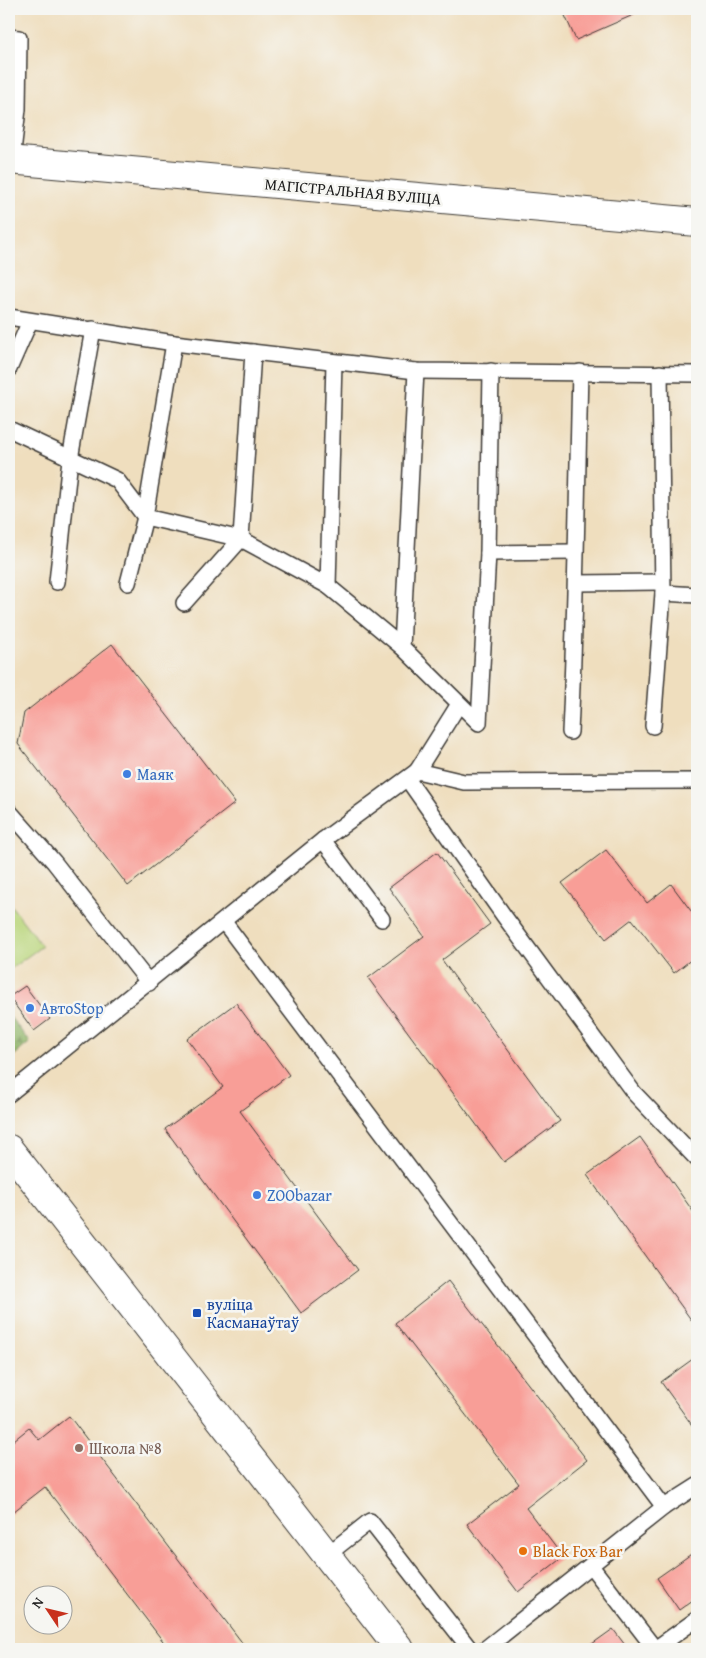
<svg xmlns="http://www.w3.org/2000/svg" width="706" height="1658" font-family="'Gentium Book Plus',serif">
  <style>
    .grass { fill: #bad67c; stroke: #6b794c }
    .forest { fill: url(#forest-firs); stroke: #586a44 }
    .building { fill: #f89e97 }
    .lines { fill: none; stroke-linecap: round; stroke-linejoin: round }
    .service-casing { stroke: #3c3934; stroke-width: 18 }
    .tertiary-casing { stroke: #3c3934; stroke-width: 30 }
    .secondary-casing { stroke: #3c3934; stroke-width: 30 }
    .service { stroke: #fff; stroke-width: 15 }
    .tertiary { stroke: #fff; stroke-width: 28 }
    .secondary { stroke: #fff; stroke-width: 28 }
    .shop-dot { fill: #3f7fe0; stroke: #f6f6f2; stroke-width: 2 }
    .transit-dot { fill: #1a4fb4; stroke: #f6f6f2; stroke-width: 2 }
    .education-dot { fill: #8d6e63; stroke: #f6f6f2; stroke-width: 2 }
    .food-dot { fill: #e8710a; stroke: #f6f6f2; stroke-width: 2 }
    .labels { text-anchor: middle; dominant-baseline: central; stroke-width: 5; stroke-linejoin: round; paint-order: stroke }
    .street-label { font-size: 16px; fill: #1c1c1c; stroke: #f6f6f2 }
    .shop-label { font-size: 16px; fill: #366cbe; stroke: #f6f6f2; text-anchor: start }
    .transit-label { font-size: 16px; fill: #164399; stroke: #f6f6f2; text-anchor: start }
    .education-label { font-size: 16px; fill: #785e54; stroke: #f6f6f2; text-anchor: start }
    .food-label { font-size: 16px; fill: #c56008; stroke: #f6f6f2; text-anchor: start }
  </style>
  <defs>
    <pattern id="forest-firs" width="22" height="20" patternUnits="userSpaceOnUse" patternTransform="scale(1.25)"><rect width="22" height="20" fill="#93b76c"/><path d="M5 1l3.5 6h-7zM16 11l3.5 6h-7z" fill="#779458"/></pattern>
  </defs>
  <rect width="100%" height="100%" fill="#f6f6f2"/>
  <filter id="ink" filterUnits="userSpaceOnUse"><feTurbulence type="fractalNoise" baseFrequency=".02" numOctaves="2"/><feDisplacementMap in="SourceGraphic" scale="10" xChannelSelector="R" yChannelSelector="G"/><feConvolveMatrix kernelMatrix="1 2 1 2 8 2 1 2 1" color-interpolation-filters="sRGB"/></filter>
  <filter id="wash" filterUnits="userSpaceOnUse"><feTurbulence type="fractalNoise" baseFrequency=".0096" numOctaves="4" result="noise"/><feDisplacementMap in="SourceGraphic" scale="20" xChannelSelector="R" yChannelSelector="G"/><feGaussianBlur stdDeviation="1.12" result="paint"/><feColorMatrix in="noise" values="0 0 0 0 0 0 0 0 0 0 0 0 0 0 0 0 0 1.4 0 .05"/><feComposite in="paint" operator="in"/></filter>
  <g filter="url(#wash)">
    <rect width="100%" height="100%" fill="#efdebe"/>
    <polygon class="grass" points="9,903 42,946 9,970"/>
    <polygon class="forest" points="9,1016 30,1042 9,1060"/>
    <g id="blocks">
      <g class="building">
        <polygon points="562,9 647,9 576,40"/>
        <polygon points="112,644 235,803 128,886 18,744 24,713"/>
        <polygon points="606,850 647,903 671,884 697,919 697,955 674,973 632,919 606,939 562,883"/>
        <polygon points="437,852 490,924 442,960 560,1121 504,1162 368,978 424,936 389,888"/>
        <polygon points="25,986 50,1019 34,1031 9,997"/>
        <polygon points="236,1003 289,1075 240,1111 358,1270 301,1313 165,1129 223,1087 187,1039"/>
        <polygon points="640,1137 697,1217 697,1328 587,1175"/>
        <polygon points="448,1281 587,1460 526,1508 563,1557 518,1592 467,1524 519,1484 395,1323"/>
        <polygon points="697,1356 697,1432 661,1382"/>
        <polygon points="69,1416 247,1649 169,1649 45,1487 9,1515 9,1444 29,1428 39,1440"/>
        <polygon points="697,1550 697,1597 679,1610 657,1578"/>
        <polygon points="613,1629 628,1649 585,1649"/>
      </g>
    </g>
  </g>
  <g filter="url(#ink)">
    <use href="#blocks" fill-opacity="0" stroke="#3c3934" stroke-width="1"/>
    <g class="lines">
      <defs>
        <g id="service">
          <polyline points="9,37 19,38 18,109 12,160"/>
          <polyline points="9,317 174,343 416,371 697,374"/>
          <polyline points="9,369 30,321"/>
          <polyline points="416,371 402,647 479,723 488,553 491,371"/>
          <polyline points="9,429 117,480 145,517 241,539 253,352"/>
          <polyline points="488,553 576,552"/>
          <polyline points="57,582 70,459 93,329"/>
          <polyline points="128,583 145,517 174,343"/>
          <polyline points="577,583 661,582"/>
          <polyline points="328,586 334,362"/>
          <polyline points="663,593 697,595"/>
          <polyline points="184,603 241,539 328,586 402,647"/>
          <polyline points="653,726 663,593 660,373"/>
          <path d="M570,732C576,612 577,492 580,372"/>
          <polyline points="417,771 459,704"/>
          <polyline points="408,780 504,916 634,1093 697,1159"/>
          <polyline points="9,811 54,862 149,983"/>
          <polyline points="323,840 382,919"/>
          <polyline points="224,922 664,1507"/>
          <polyline points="9,1094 323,840 417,771 464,782 697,781"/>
          <polyline points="327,1555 370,1521 470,1649"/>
          <polyline points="591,1566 655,1649"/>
          <polyline points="485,1649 664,1507 697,1486"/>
          <polyline points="655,1649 697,1619"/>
        </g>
        <polyline id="tertiary" points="9,1149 400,1649"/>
        <polyline id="secondary" points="9,160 697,222"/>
      </defs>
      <use href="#service" class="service-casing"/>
      <use href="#tertiary" class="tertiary-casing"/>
      <use href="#secondary" class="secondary-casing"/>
      <use href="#service" class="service"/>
      <use href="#tertiary" class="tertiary"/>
      <use href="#secondary" class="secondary"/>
    </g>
  </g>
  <g class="shop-dot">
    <circle cx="127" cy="774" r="5"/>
    <circle cx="30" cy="1008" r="5"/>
    <circle cx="257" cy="1195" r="5"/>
  </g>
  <rect class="transit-dot" x="192" y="1308" width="10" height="10" rx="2.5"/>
  <circle class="education-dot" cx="79" cy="1448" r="5"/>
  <circle class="food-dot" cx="523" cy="1551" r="5"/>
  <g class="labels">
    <g class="street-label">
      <text transform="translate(353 191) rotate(5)">МАГІСТРАЛЬНАЯ ВУЛІЦА</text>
    </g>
    <g class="shop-label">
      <text x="137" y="774">Маяк</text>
      <text x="40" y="1008">АвтоStop</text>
      <text x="267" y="1195">ZOObazar</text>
    </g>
    <g class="transit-label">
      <text x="207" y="1304">вуліца<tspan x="207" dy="18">Касманаўтаў</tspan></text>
    </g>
    <g class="education-label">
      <text x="89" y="1448">Школа №8</text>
    </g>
    <g class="food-label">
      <text x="533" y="1551">Black Fox Bar</text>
    </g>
  </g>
  <rect width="706" height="1658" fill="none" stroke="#f6f6f2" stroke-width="30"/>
  <g transform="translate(48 1610) rotate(305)"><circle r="24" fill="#f6f6f2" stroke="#9f9f9c"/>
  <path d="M0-4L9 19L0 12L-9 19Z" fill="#c8321e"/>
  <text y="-8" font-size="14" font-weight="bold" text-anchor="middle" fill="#1c1c1c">N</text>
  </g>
</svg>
